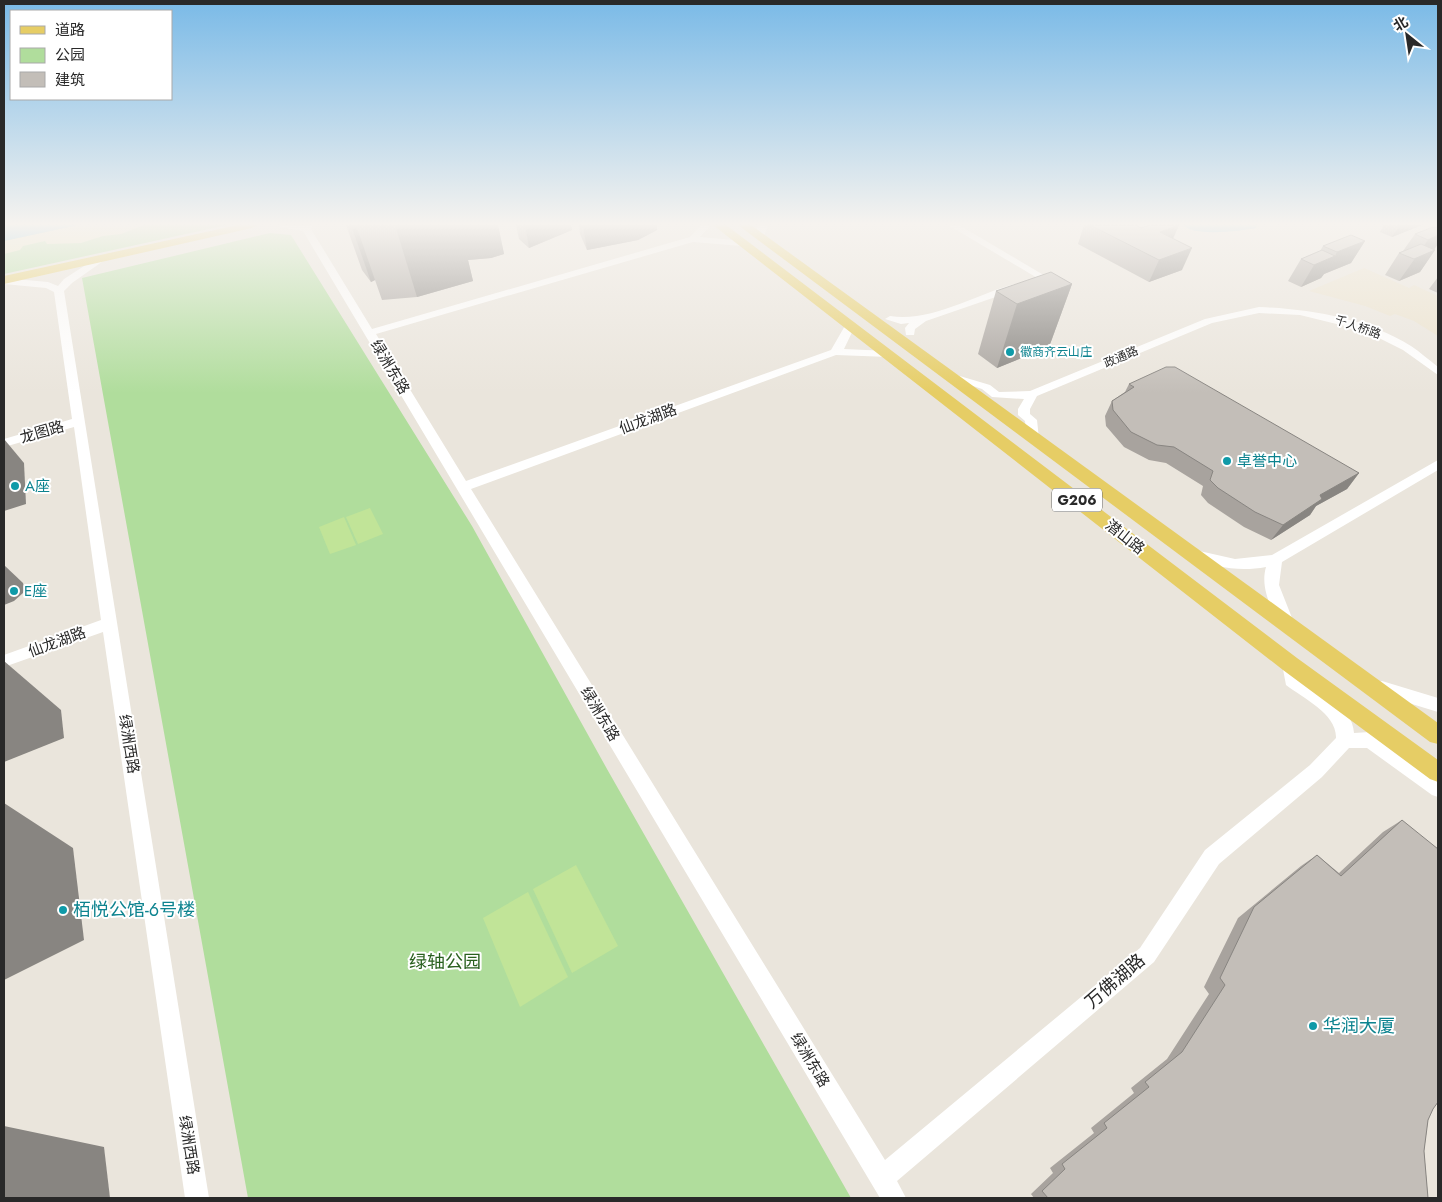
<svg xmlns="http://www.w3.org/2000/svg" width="1442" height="1202" font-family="Jost,'Noto Sans SC',sans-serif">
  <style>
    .education { fill: #ebe2cc }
    .green { fill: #b0dd9c }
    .sand { fill: #ede8c1 }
    .pitch { fill: #c1e498 }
    .water { fill: #76c4e5 }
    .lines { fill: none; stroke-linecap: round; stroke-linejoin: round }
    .river { fill: #76c4e5; fill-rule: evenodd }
    .minor { fill: #fff; fill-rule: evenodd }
    .major { fill: #e6cd65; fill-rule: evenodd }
    .wall { fill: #a8a39e }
    .shaded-wall { fill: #888581 }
    .building { fill: #c3beb8; stroke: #888581 }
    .culture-dot { fill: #0f9aa8; stroke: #fff; stroke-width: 2 }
    .labels { text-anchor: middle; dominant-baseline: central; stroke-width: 4; stroke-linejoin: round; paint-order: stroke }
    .far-street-label { font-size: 12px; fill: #292929; stroke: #fff }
    .far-culture-label { font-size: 12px; fill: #0d838f; stroke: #fff; text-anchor: start }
    .shield { fill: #fff; stroke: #696969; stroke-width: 1 }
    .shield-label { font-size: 14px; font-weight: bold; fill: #292929 }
    .street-label { font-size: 15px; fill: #292929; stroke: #fff }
    .culture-label { font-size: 15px; fill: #0d838f; stroke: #fff; text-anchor: start }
    .near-culture-label { font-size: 18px; fill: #0d838f; stroke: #fff; text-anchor: start }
    .near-park-label { font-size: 18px; fill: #2a601f; stroke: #fff }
    .near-street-label { font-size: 18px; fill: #292929; stroke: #fff }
  </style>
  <rect width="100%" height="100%" fill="#eae5dc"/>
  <polygon class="education" points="1364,268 1409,288 1414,285 1438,296 1438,336 1414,321 1395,314 1390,316 1365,306 1309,291"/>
  <g class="green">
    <polygon points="4,225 227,225 4,274"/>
    <polygon points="270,233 291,235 472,526 607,769 851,1198 248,1198 82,278"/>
  </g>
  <polygon class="sand" points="78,225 144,225 121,234 103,236 81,243 47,244 45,241 23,246 20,250 4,254 4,241"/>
  <g class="pitch">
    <polygon points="370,508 383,534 358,544 346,517"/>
    <polygon points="344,517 356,545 330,554 319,527"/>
    <polygon points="576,865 618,946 572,973 533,889"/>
    <polygon points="528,892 568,977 520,1007 483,918"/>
  </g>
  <polygon class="water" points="4,225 78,225 4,241"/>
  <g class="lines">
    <path class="river" d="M1184,225H1257L1256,228C1242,231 1192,237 1184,225Z"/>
    <g class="minor">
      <path d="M279,225H313L311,229L372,329L690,237L701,225H711L700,237L745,241V245L742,246L693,242L376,334L466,481L831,350L846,324L850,323L855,326L844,349L889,351L895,354L889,357L836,355L471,489L885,1160L1140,948L1205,850L1310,765L1336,738C1337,714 1303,698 1286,685L1282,664L1284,659L1290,657L1296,659C1298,665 1297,674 1301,678C1317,696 1353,705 1354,733L1370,732L1376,735L1438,779V797L1432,795L1367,748H1349L1322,777L1219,864L1154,962L897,1181L906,1198H880L303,231L280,227Z"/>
      <polygon points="758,225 768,225 764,236 759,239 754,236"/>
      <polygon points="948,225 959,225 1047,277 1039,279"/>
      <polygon points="98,257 106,259 72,283 64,291 209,1198 185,1198 103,632 4,667 4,655 101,620 74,427 4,447 4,439 72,419 54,292 46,288 4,284 4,278 48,282 58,286 64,279"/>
      <path d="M1015,284L1020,287L1019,289L926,321L915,329L914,335H906L905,328L909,323L901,324L885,319L890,316C930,323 976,294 1015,284Z"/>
      <path d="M1259,307C1310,309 1366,318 1411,346C1420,352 1429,360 1438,367V375L1403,350L1365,331L1300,315L1259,313L1212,323L1037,396L1030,409V414L1037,420L1039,439L1033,443L1027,439L1025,421L1018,415V409L1024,399L992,397L982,389L943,376L949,373L953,374L990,385L999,392L1030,391L1205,319Z"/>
      <path d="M1438,460V470L1282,562L1279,585L1294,623L1291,627L1286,629L1281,627C1271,608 1260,588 1266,567C1239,572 1216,567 1190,559L1188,555L1195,550L1235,559L1272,555Z"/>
      <polygon points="1382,681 1438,698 1438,712 1376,693 1374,688 1376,683"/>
    </g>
    <g class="major">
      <polygon points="238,225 258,225 252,228 4,284 4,276"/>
      <polygon points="713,225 726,225 1297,658 1438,760 1438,782 1430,779 1283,670"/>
      <polygon points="738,225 751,225 1438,723 1438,744 1430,742"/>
    </g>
  </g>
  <g class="wall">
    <polygon points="346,225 498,225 504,254 491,258 468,260 473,281 417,297 382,300 375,280 371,282 362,270"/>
    <polygon points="516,225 571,225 572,230 529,248 519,239"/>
    <polygon points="579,225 657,225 657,230 638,240 587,250 580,234"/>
    <polygon points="1084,225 1135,225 1141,228 1179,225 1173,239 1182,270 1149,282 1078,244"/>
    <polygon points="1384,225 1422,225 1392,237 1380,232"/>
    <polygon points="1433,227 1434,250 1435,250 1420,272 1399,281 1385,275 1399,253 1403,251 1415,234"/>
    <polygon points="1365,241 1351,263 1324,274 1321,278 1301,287 1288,281 1301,259 1320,251 1323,246"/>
    <polygon points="1438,277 1438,293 1429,289"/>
    <polygon points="1072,284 1049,347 997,368 978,354 996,291"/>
    <polygon points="1129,384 1359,473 1347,489 1316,506 1310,515 1271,540 1244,527 1208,503 1201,495 1203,486 1166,463 1149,460 1124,447 1106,426 1105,416 1112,401 1125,392"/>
    <polygon points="1402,820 1433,1109 1428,1120 1424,1151 1428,1198 1034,1198 1031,1194 1053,1173 1050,1168 1094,1133 1091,1128 1134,1093 1131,1088 1167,1059 1209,994 1204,987 1238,918 1301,866 1317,855 1339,873 1383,832"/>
  </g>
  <g class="shaded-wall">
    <polygon points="351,225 356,225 375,280 371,282"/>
    <polygon points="395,225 498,225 504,254 491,258 468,260 473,281 417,297"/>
    <polygon points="525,225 571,225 572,230 529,248"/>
    <polygon points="583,225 657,225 657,230 638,240 587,250"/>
    <polygon points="1179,225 1169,247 1160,232"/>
    <polygon points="1400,225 1422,225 1392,237"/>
    <polygon points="1438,235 1438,244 1433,251 1435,250 1420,272 1399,281 1428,240"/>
    <polygon points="1365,241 1351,263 1324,274 1321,278 1301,287 1314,265 1335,256 1337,252"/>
    <polygon points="1192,248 1182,270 1149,282 1159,260"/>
    <polygon points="1072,284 1049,347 997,368 1017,304"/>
    <polygon points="4,439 24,463 26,504 4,511"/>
    <polygon points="1359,473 1347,489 1316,506 1310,515 1271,540 1283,525 1320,495"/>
    <polygon points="4,565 23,583 25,589 23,593 14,601 4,605"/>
    <polygon points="4,661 61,710 64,738 4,762"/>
    <polygon points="4,803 73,848 84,940 4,980"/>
    <polygon points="4,1126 104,1147 110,1198 4,1198"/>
  </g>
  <g class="building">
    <polygon points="1090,225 1135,225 1141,228 1150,225 1179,225 1160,232 1192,248 1159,260"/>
    <polygon points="1433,227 1438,228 1438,235 1428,240 1415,234"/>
    <polygon points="1351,235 1365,241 1337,252 1323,246"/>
    <polygon points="1421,244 1435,250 1414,259 1399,253"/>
    <polygon points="1322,250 1335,256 1314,265 1301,259"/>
    <polygon points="1051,272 1072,284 1017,304 996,291"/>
    <polygon points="1166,367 1175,367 1359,473 1320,495 1322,499 1283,525 1255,512 1218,488 1210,480 1213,471 1174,447 1157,445 1131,432 1113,410 1112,401 1134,387 1129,384"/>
    <polygon points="1402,820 1438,849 1438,1102 1433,1109 1428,1120 1424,1151 1428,1198 1048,1198 1042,1191 1065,1169 1062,1164 1107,1128 1104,1123 1149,1087 1145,1082 1182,1052 1225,985 1220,978 1254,907 1317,855 1341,876"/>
  </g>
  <linearGradient id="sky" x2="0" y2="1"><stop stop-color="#7abae7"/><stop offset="0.57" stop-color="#f6f3ef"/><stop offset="1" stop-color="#f6f3ef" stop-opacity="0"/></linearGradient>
  <rect width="1442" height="393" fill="url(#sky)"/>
  <g class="culture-dot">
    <circle cx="1010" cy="352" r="5"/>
    <circle cx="1227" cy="461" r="5"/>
    <circle cx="15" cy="486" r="5"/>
    <circle cx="14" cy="591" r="5"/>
    <circle cx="63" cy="910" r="5"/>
    <circle cx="1313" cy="1026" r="5"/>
  </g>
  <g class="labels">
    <g class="far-street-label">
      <text transform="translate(1358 327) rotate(19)">千人桥路</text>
      <text transform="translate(1121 357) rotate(-23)">政通路</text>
    </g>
    <g class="far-culture-label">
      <text x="1020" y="352">徽商齐云山庄</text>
    </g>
    <rect class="shield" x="1052" y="488.5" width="50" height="23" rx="4"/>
    <g class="shield-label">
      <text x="1077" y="500">G206</text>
    </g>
    <g class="street-label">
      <text transform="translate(390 367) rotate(59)">绿洲东路</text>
      <text transform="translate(648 419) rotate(-20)">仙龙湖路</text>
      <text transform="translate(42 432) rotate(-16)">龙图路</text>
      <text transform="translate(1125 537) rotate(38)">潜山路</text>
      <text transform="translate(57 642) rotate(-20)">仙龙湖路</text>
      <text transform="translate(600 714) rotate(59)">绿洲东路</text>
      <text transform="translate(129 744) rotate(81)">绿洲西路</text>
      <text transform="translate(810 1060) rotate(59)">绿洲东路</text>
      <text transform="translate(189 1145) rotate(81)">绿洲西路</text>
    </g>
    <g class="culture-label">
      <text x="1237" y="461">卓誉中心</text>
      <text x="25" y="486">A座</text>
      <text x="24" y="591">E座</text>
    </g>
    <g class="near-culture-label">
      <text x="73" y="910">栢悦公馆-6号楼</text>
      <text x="1323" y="1026">华润大厦</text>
    </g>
    <g class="near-park-label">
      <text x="445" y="962">绿轴公园</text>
    </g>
    <g class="near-street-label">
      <text transform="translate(1115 981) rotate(-41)">万佛湖路</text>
    </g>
  </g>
  <rect width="1442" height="1202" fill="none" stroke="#292929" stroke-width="10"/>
  <rect x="10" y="10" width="162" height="90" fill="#ffffff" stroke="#a9a9a9"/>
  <rect x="20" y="26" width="25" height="8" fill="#e6cd65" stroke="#a9a9a9"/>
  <text x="55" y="35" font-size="15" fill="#292929">道路</text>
  <rect x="20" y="48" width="25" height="15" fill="#b0dd9c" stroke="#a9a9a9"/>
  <text x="55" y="60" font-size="15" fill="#292929">公园</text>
  <rect x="20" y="72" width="25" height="15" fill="#c3beb8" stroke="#a9a9a9"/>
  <text x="55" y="85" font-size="15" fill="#292929">建筑</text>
  <g transform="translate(1407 35) rotate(330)" stroke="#ffffff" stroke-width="4" paint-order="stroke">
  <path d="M0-4L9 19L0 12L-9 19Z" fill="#292929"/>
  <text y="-8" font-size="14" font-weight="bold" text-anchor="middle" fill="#292929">北</text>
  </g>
</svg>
